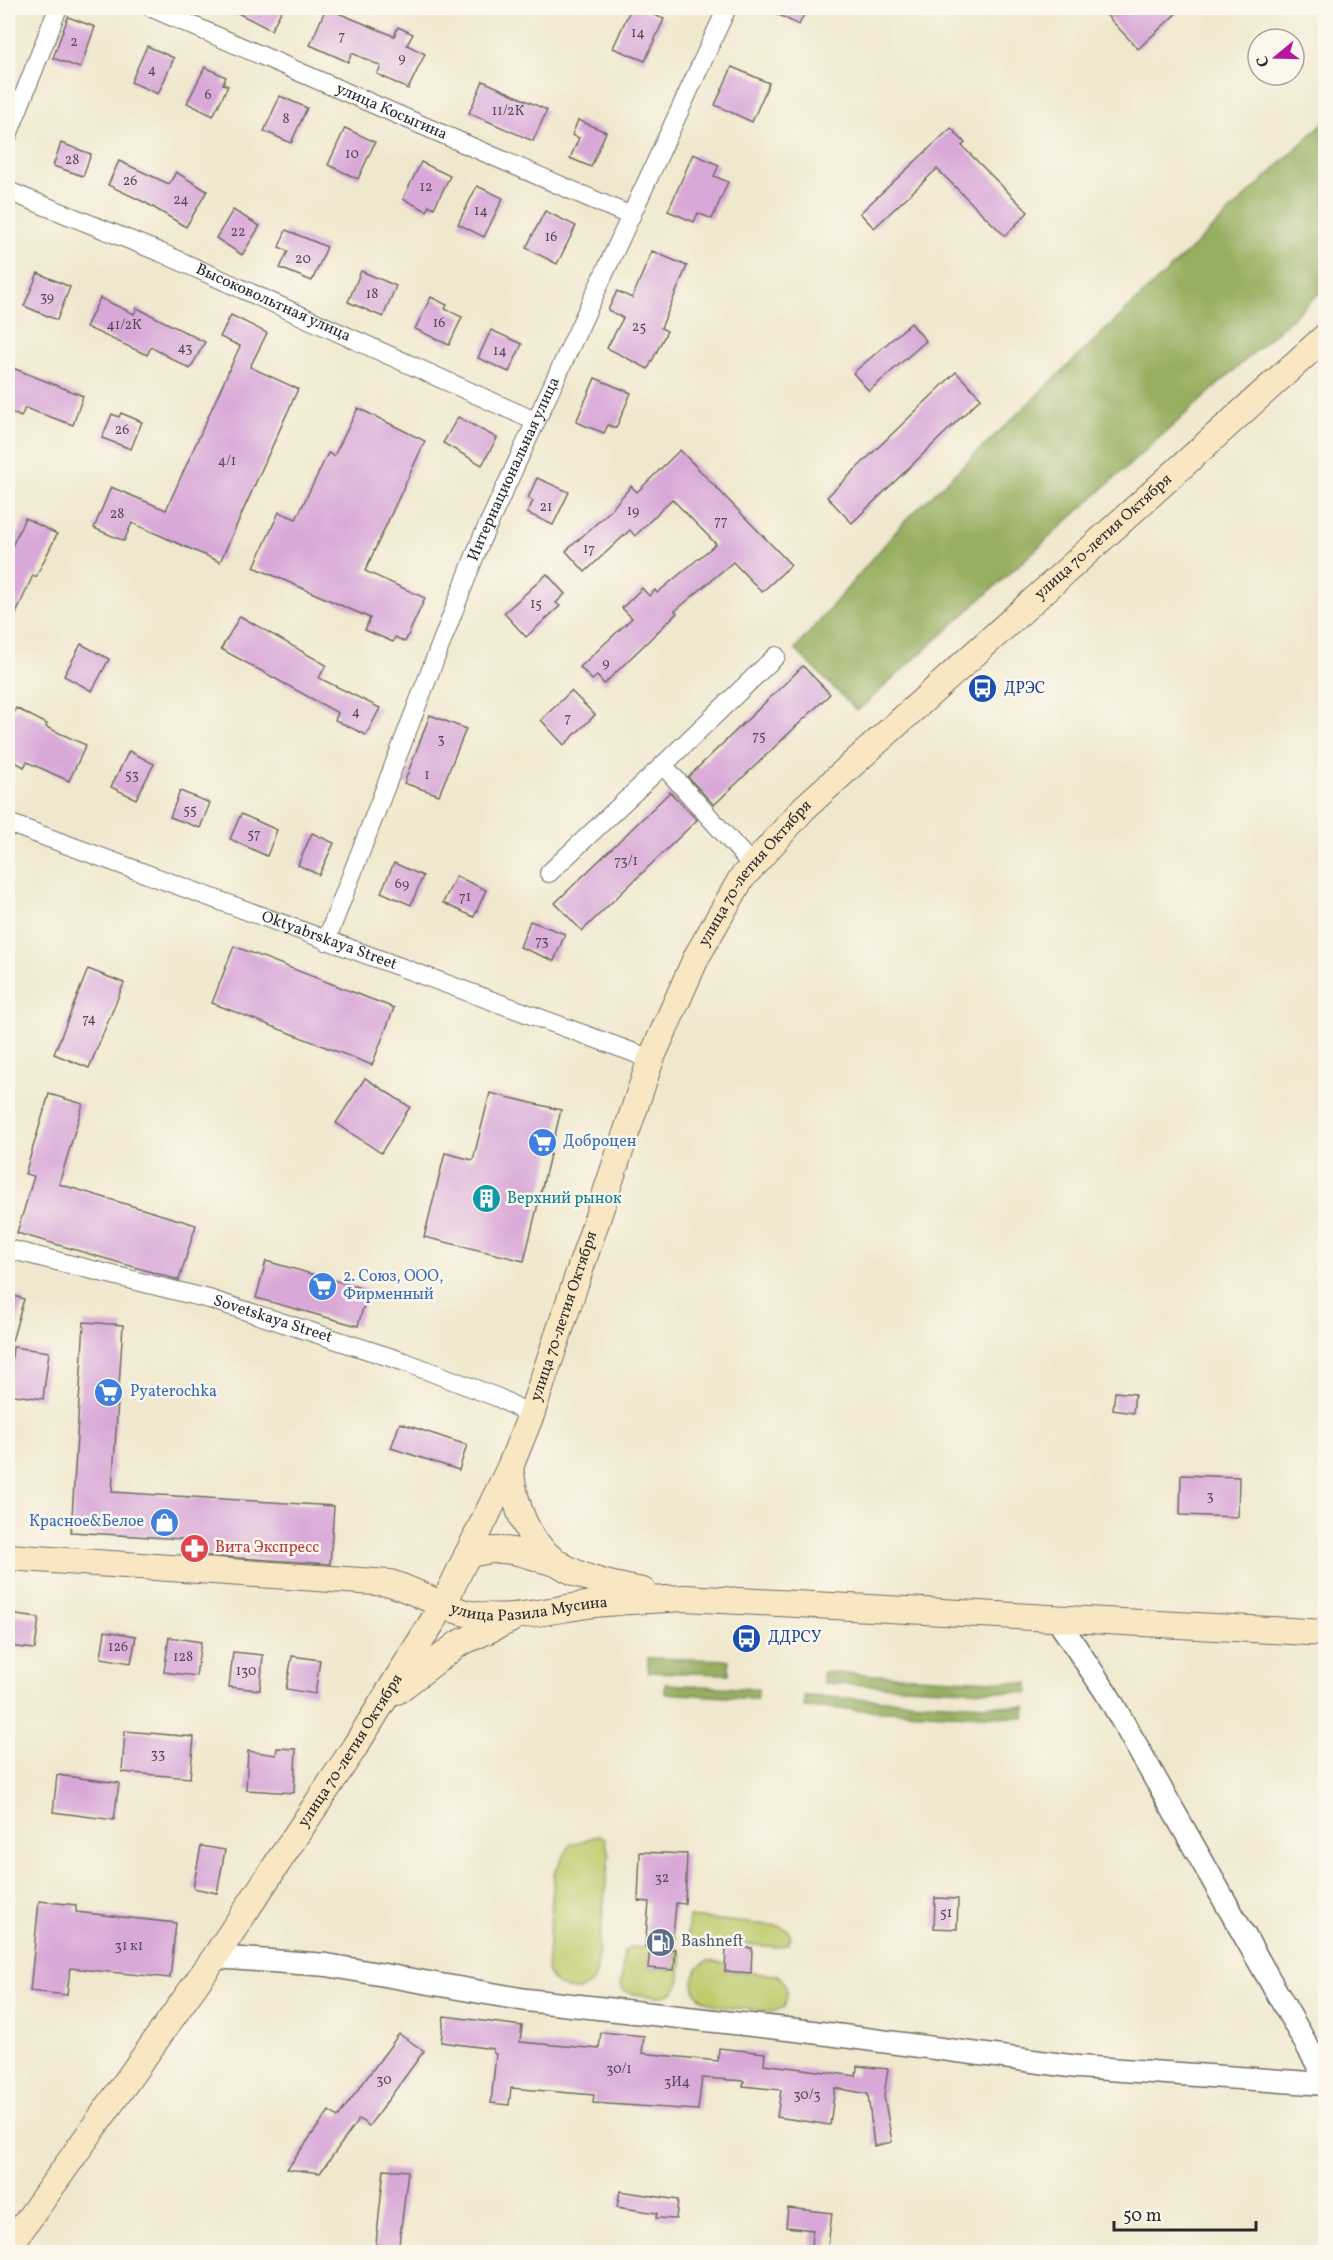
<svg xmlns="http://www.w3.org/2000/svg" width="1333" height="2260" font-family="Vollkorn,serif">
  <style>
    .green { fill: #bfcb6d; stroke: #757b4c; stroke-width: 1.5 }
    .forest { fill: #97af60; stroke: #616d46; stroke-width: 1.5 }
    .building { fill: #d8a8d8 }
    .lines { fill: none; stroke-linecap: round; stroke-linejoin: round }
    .minor-casing { stroke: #706d64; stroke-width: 20 }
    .tertiary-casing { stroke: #706d64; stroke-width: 25 }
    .secondary-casing { stroke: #706d64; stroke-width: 28 }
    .minor { stroke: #fff; stroke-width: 18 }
    .tertiary { stroke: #fff; stroke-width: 22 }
    .secondary { stroke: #f9e7c3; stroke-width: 26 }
    .labels { text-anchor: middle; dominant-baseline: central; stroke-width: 5; stroke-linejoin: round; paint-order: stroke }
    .number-label { font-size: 14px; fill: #564a56 }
    .street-label { font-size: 16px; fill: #2b2b2b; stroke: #fbf7ec }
    .transit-label { font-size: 16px; fill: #164399; stroke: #fbf7ec; text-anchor: start }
    .shop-label { font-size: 16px; fill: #366cbe; stroke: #fbf7ec; text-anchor: start }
    .culture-label { font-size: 16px; fill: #0d838f; stroke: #fbf7ec; text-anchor: start }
    .health-label { font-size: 16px; fill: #be3a42; stroke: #fbf7ec; text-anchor: start }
    .service-label { font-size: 16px; fill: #4e5e75; stroke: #fbf7ec; text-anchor: start }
  </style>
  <rect width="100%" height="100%" fill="#fbf7ec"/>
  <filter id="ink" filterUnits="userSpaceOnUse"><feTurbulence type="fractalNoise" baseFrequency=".0167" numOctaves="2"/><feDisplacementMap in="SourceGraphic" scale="12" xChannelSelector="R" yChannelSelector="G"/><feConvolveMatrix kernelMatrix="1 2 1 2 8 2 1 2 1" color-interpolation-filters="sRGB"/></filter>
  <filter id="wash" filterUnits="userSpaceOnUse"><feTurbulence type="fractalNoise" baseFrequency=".008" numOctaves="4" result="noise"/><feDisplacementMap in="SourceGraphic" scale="24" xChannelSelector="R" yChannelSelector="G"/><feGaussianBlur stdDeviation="1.35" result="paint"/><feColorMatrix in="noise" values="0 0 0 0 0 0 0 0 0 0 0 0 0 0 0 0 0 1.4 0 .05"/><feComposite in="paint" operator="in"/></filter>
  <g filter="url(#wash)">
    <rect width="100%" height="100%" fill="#f0e8ce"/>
    <g class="green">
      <path d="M599,1835L605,1839L609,1855L596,1975C585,1999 557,1992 547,1971L554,1873L570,1845Z"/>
      <polygon points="689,1917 779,1926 788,1930 791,1937 788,1944 778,1947 686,1940"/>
      <path d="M629,1947L650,1948L649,1968L673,1970L676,1949L681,1955C679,1981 685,1998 651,1996C641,1995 632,1995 623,1990L621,1984L624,1951Z"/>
      <path d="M707,1961L726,1963L725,1971L778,1975C788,1986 789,1993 784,2007L775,2011C748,2008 674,2013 698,1967Z"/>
    </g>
    <g class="forest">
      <polygon points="1325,121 1325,288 857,711 795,649 905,521"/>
      <polygon points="648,1658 729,1660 729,1674 648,1672"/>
      <polygon points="823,1672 1028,1683 1028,1693 823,1683"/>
      <polygon points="665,1684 758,1689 757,1699 665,1693"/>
      <polygon points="804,1696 1026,1707 1025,1718 804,1707"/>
    </g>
    <g id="blocks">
      <g class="building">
        <polygon points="228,8 283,8 271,30"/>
        <polygon points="326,8 394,36 398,27 413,34 407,45 425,54 408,89 377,74 381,66 352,53 348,62 310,45"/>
        <polygon points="631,8 637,8 664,19 645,61 613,48"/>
        <polygon points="765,8 807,8 799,25"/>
        <polygon points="1100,8 1182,8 1138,49"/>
        <polygon points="68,17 95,27 80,68 53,58"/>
        <polygon points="147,46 174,58 158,94 131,82"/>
        <polygon points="205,67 226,77 223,84 228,86 213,116 187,103"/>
        <polygon points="732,67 769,83 752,122 715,105"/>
        <polygon points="483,81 547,110 533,141 469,113"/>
        <polygon points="280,96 307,108 291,143 264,131"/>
        <polygon points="578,120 606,132 591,167 570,158 579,138 572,135"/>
        <polygon points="345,128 375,142 358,179 328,165"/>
        <polygon points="951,128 965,143 962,146 1028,212 1005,236 937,169 874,228 860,213"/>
        <polygon points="61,143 91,154 83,176 53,166"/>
        <polygon points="693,154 719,165 714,176 728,182 712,219 698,213 694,222 668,211"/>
        <polygon points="119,161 169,184 176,172 207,191 186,227 146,203 108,185"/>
        <polygon points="421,162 450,176 434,208 429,205 427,211 403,199"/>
        <polygon points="477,186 503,198 484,237 458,224"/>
        <polygon points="233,210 260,226 242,255 216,238"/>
        <polygon points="545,211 576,226 557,264 526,248"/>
        <polygon points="286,230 327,247 312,281 280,268 288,251 279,247"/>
        <polygon points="652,251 687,266 661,328 667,331 648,369 607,348 623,318 608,310 617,291 632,298"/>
        <polygon points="361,271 396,286 383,317 348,302"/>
        <polygon points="38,273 70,287 57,320 24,306"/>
        <polygon points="431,297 447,305 445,309 462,317 449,345 415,329"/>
        <polygon points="100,298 134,314 137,308 205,342 190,369 151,347 147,355 86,327"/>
        <polygon points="231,315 267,333 250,367 298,389 220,562 132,523 124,541 94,528 111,487 166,510 240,346 220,337"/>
        <polygon points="911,323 926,341 869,391 853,373"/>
        <polygon points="491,330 522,344 509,372 478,358"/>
        <polygon points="8,366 83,396 73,425 25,408 21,417 8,411"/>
        <polygon points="956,372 981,398 852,523 827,497"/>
        <polygon points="595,378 631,393 616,428 608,425 604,433 576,422"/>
        <polygon points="358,408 425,441 365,571 425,598 405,642 395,637 393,642 365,630 370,618 254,567 279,512 296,519 328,453 334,456"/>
        <polygon points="121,413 142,422 131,449 102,438 112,414 119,417"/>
        <polygon points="458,417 497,438 482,465 443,443"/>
        <polygon points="680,450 791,565 762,592 733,562 675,611 677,613 604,684 597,676 592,680 580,667 632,618 622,608 642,588 649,596 655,590 657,593 716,544 672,499 635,536 630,530 585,572 566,551 610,511 631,486 637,492"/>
        <polygon points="537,478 569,492 553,525 527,513 533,501 528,498"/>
        <polygon points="25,518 57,534 36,577 33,575 8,632 8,555"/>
        <polygon points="547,574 565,594 556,603 560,606 526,637 504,613"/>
        <polygon points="240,616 326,665 319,678 380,708 366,735 335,720 338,713 221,649"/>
        <polygon points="81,644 109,659 92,691 64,676"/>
        <polygon points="803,666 830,694 714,805 688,777"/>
        <polygon points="571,691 595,715 564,745 541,720"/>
        <polygon points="16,708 47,724 46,727 86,745 69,781 27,762 24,767 8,758 8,725"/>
        <polygon points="430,715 466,729 439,795 404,783"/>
        <polygon points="129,751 154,764 136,799 111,787"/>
        <polygon points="180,791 210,803 200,828 170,817"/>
        <polygon points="670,792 697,820 582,931 555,903"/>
        <polygon points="241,814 277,830 267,856 230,839"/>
        <polygon points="312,833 334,843 319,875 298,865"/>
        <polygon points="394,863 423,876 411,905 381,892"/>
        <polygon points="456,876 486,890 474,917 443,903"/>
        <polygon points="530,921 565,934 554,961 520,947"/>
        <polygon points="234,946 394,1008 372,1065 212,1003"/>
        <polygon points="88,969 124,983 89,1068 54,1054"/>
        <polygon points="365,1078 410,1107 381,1153 336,1123"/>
        <polygon points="490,1093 561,1110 524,1261 424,1237 445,1153 473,1160"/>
        <polygon points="49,1094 83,1104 59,1184 196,1225 179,1280 17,1233 34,1176 25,1174"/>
        <polygon points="266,1261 368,1290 358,1326 256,1298"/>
        <polygon points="8,1294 24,1299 12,1341 8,1341"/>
        <polygon points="84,1322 123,1325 112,1492 334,1506 330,1564 181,1554 182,1539 71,1532"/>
        <polygon points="13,1347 49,1352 43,1399 8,1394"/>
        <polygon points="1115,1392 1135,1394 1133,1413 1113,1410"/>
        <polygon points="400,1423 467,1445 459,1470 391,1448"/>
        <polygon points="1181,1475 1239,1477 1238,1517 1180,1515"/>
        <polygon points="8,1614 39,1618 35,1649 8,1646"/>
        <polygon points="105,1631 136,1636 131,1663 101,1658"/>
        <polygon points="169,1637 201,1642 196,1676 164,1672"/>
        <polygon points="233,1652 263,1655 260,1690 229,1687"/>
        <polygon points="292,1656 320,1660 315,1694 286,1689"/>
        <polygon points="125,1731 194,1737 190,1778 122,1772"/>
        <polygon points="277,1748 296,1749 294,1793 246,1790 248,1751 276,1755"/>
        <polygon points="57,1775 119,1783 114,1820 53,1812"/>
        <polygon points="201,1846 225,1850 217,1893 193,1888"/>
        <polygon points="640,1852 687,1854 685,1904 676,1903 672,1949 676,1949 674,1970 648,1968 650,1948 645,1948 649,1902 638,1901"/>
        <polygon points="935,1898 958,1899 957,1929 934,1928"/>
        <polygon points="39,1901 76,1905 76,1912 176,1923 170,1978 70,1968 67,1995 30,1991"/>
        <polygon points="726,1947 752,1948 751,1973 725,1971"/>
        <polygon points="444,2016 522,2026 520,2042 599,2049 601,2032 644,2036 642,2053 718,2061 719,2048 765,2053 764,2064 856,2076 857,2066 888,2069 884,2096 892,2142 874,2146 868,2094 835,2088 830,2125 777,2117 781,2090 743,2086 744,2081 702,2078 698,2110 593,2103 594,2095 511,2088 509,2105 491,2103 496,2054 493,2053 493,2049 441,2042"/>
        <polygon points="399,2034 424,2051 369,2126 359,2119 320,2173 287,2169 329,2111 338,2117"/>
        <polygon points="384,2169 408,2171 398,2253 375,2253"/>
        <polygon points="620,2191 678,2200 676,2219 656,2218 657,2213 617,2207"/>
        <polygon points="788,2208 832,2213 827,2253 810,2253 813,2230 786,2227"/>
      </g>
    </g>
  </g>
  <g filter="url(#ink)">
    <use href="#blocks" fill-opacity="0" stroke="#706d64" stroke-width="1.5"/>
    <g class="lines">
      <defs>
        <g id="minor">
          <path id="s1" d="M152,8L631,216"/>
          <polyline points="8,135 58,8"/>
          <path id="s2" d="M8,191L162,253L535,421"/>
          <path id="s3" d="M8,823L651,1059"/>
          <polyline points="753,866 663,765 776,656"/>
          <polyline points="549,873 663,765"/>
          <path id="s4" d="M326,941L481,540L727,8"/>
          <path id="s5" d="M8,1249L209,1299L405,1362L499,1398L531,1415"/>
        </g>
        <g id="tertiary">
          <polyline points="1057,1619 1107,1694 1326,2079"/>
          <polyline points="215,1957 327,1965 526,2000 805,2031 1078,2067 1326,2084"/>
        </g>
        <g id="secondary">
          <path d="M510,1467C521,1555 560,1577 643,1591"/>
          <path d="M467,1555C502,1545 518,1551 551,1562"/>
          <path id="s6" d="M8,1557L390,1583C416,1591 440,1606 466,1613C508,1623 552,1609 594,1604C624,1601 655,1600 685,1598L1326,1633"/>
          <polyline points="397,1691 458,1644 510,1620"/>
          <path id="s7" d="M8,2248L215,1957L354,1748L443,1605L510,1467L531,1415L651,1059L697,956L741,879L804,808L1326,336"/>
        </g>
      </defs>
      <use href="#minor" class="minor-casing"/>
      <use href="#tertiary" class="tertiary-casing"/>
      <use href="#secondary" class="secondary-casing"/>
      <use href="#minor" class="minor"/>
      <use href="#tertiary" class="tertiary"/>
      <use href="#secondary" class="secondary"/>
    </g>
  </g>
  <defs>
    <symbol id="bus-disc" viewBox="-11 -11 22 22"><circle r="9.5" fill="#1a4fb4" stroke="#fbf7ec"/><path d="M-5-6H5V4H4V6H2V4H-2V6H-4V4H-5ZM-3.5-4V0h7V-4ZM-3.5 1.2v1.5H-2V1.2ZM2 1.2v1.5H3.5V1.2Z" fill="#fff"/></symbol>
    <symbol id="supermarket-disc" viewBox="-11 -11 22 22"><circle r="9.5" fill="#3f7fe0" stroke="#fbf7ec"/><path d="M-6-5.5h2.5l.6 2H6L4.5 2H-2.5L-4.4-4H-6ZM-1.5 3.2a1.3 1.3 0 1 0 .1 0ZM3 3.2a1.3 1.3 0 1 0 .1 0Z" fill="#fff"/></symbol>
    <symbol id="building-disc" viewBox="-11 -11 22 22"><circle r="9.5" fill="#0f9aa8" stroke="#fbf7ec"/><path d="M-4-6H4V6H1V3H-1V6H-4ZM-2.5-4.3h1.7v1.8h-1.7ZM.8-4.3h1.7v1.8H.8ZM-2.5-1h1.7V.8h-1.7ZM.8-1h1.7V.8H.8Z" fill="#fff"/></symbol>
    <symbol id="shop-disc" viewBox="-11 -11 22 22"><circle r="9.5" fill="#3f7fe0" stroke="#fbf7ec"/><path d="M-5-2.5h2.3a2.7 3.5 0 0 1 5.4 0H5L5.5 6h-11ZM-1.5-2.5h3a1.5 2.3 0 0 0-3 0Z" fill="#fff"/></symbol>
    <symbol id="pharmacy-disc" viewBox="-11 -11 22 22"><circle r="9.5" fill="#e0444e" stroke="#fbf7ec"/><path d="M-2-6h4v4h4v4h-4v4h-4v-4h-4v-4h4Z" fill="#fff"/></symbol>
    <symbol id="fuel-disc" viewBox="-11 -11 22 22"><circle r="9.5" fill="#5c6f8a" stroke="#fbf7ec"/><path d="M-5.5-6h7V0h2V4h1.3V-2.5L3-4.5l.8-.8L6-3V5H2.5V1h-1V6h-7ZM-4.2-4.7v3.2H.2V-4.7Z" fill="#fff"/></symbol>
  </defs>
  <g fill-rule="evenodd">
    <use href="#bus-disc" x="966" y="672" width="33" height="33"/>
    <use href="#supermarket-disc" x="526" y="1126" width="33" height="33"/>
    <use href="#building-disc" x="470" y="1182" width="33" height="33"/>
    <use href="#supermarket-disc" x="306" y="1270" width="33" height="33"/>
    <use href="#supermarket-disc" x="92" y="1376" width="33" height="33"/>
    <use href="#shop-disc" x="148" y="1506" width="33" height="33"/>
    <use href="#pharmacy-disc" x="178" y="1532" width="33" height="33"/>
    <use href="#bus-disc" x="730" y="1622" width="33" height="33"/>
    <use href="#fuel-disc" x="644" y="1926" width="33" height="33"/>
  </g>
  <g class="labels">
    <g class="number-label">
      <text x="638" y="33">14</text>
      <text x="342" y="36">7</text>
      <text x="74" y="42">2</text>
      <text x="402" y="58">9</text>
      <text x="152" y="70">4</text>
      <text x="208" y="95">6</text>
      <text x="508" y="111">11/2К</text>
      <text x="286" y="119">8</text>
      <text x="352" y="154">10</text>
      <text x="72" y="160">28</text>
      <text x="130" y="181">26</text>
      <text x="426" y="187">12</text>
      <text x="181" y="200">24</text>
      <text x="481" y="211">14</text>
      <text x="238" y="232">22</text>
      <text x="551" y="237">16</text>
      <text x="303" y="259">20</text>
      <text x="372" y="294">18</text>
      <text x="47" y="297">39</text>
      <text x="439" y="323">16</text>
      <text x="124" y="325">41/2К</text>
      <text x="639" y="327">25</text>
      <text x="185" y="348">43</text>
      <text x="500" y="351">14</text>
      <text x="122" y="430">26</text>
      <text x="227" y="461">4/1</text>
      <text x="546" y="507">21</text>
      <text x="633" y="511">19</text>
      <text x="117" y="514">28</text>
      <text x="721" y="521">77</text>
      <text x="589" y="549">17</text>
      <text x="536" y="604">15</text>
      <text x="606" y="663">9</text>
      <text x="356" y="712">4</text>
      <text x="568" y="718">7</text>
      <text x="759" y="736">75</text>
      <text x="441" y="739">3</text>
      <text x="132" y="775">53</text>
      <text x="427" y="775">1</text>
      <text x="190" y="810">55</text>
      <text x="254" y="834">57</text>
      <text x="626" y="861">73/1</text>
      <text x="402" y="884">69</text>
      <text x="465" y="897">71</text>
      <text x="542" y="941">73</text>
      <text x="89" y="1019">74</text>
      <text x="1210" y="1496">3</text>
      <text x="118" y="1647">126</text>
      <text x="183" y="1657">128</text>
      <text x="246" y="1671">130</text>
      <text x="158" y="1754">33</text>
      <text x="662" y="1878">32</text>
      <text x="946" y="1913">51</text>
      <text x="129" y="1946">31 к1</text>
      <text x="619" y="2069">30/1</text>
      <text x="384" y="2080">30</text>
      <text x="677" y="2082">3И4</text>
      <text x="807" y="2095">30/3</text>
    </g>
    <g class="street-label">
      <text stroke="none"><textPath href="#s1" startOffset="261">улица Косыгина</textPath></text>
      <text stroke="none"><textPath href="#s2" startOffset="288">Высоковольтная улица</textPath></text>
      <text stroke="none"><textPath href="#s4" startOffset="508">Интернациональная улица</textPath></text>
      <text stroke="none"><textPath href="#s7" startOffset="2062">улица 70-летия Октября</textPath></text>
      <text stroke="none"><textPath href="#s7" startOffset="1576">улица 70-летия Октября</textPath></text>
      <text stroke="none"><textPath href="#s3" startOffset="342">Oktyabrskaya Street</textPath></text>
      <text stroke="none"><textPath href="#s7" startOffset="1090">улица 70-летия Октября</textPath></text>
      <text stroke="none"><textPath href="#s5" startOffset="274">Sovetskaya Street</textPath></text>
      <text stroke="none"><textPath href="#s6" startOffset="528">улица Разила Мусина</textPath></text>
      <text stroke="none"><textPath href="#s7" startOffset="604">улица 70-летия Октября</textPath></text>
    </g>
    <g class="transit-label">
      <text x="1004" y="689">ДРЭС</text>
      <text x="768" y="1638">ДДРСУ</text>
    </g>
    <g class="shop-label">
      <text x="563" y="1142">Доброцен</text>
      <text x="343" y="1277">2. Союз, ООО,<tspan x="343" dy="18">Фирменный</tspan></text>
      <text x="130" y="1392">Pyaterochka</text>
      <text x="144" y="1522" text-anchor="end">Красное&amp;Белое</text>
    </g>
    <g class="culture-label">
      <text x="507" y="1199">Верхний рынок</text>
    </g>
    <g class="health-label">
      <text x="215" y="1548">Вита Экспресс</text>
    </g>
    <g class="service-label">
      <text x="681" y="1942">Bashneft</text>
    </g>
  </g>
  <rect width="1333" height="2260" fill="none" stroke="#fbf7ec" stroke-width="30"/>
  <g transform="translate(1276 57) rotate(251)"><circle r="28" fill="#fbf7ec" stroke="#a8a59f" stroke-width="1.5"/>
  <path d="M0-4.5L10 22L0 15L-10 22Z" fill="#b5179e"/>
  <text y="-9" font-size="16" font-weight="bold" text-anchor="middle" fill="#2b2b2b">С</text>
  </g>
  <path d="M1114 2221v9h142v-9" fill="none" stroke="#2b2b2b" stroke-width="3"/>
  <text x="1123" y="2221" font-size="18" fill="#2b2b2b" stroke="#fbf7ec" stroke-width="4.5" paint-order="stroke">50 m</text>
</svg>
